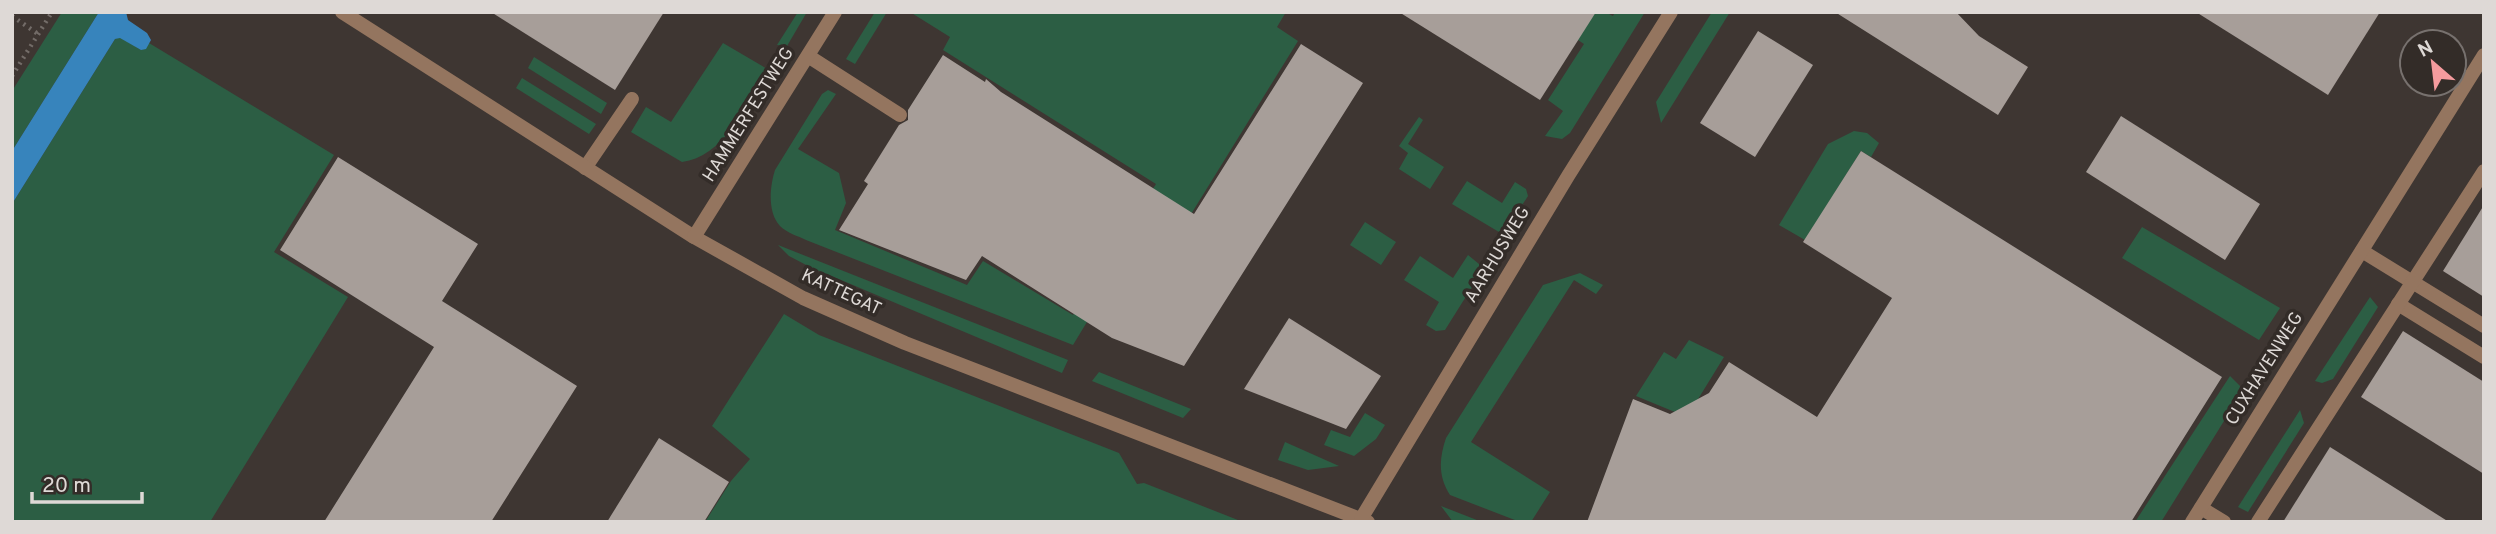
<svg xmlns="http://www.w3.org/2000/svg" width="2496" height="534" font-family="Overpass,sans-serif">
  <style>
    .green { fill: #2c5e44 }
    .water { fill: #3784bc }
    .building { fill: #a79e99 }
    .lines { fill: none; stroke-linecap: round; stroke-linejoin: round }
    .path { stroke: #736c68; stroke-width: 4.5; stroke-dasharray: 2 5; stroke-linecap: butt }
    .service { stroke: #94755f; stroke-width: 14 }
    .minor { stroke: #94755f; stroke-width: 14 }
    .labels { text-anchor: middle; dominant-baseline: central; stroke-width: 7; stroke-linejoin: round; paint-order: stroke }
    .street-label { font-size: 18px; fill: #ded9d6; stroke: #332c28 }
  </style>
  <rect width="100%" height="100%" fill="#3e3632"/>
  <g class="green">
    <polygon points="62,12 99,12 12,151 12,91"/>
    <polygon points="798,12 807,12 787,46 777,45"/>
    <polygon points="875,12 887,12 855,64 846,59"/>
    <path d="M910,12H1286L1277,27L1298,41L1138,300L1110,284L1073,345L806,240C798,236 787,233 780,226C767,212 770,186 775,170L822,94L828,90L836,94L798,149L839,173L846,203L835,230L967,285L983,261L1073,315L1156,184L943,50L950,37Z"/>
    <polygon points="1536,12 1605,12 1613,16 1615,12 1645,12 1570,133 1562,139 1545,136 1563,111 1548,100 1584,44"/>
    <polygon points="1712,12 1730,12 1661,123 1656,102"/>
    <polygon points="120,37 141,50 149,43 334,155 274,252 348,297 210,522 12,522 12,204 115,39"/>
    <path d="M723,43L769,70C748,102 726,156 682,162L631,132L646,107L671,122Z"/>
    <polygon points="534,57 607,103 601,114 528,68"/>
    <polygon points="522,78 596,124 589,134 516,88"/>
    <polygon points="1419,117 1423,120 1408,144 1444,167 1430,189 1399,169 1408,153 1399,146"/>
    <polygon points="1854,131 1867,133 1879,143 1871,157 1861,151 1805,240 1779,225 1828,144"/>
    <polygon points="1467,181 1502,203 1515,182 1526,189 1528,196 1506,230 1499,232 1452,204"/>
    <polygon points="1365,222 1396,242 1381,265 1350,245"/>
    <polygon points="2142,227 2280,308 2259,340 2122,258"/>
    <polygon points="778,245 1068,360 1062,373 810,267 789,256"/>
    <polygon points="1468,255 1479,264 1482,271 1445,330 1436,331 1426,325 1439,302 1404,280 1420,256 1453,278"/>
    <path d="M1580,273L1603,285L1596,294L1574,280L1471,442L1550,492L1531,522H1520L1450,495C1438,476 1439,459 1446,438L1543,285Z"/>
    <polygon points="2370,297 2378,307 2333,379 2322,383 2315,381"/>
    <polygon points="784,314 819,335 1119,453 1137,484 1144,483 1243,522 705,522 731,481 750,459 712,426"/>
    <polygon points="1689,340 1724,357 1687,417 1636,396 1664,352 1676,359"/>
    <polygon points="1099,372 1191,409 1183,418 1092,381"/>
    <polygon points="2230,376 2240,386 2239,397 2161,522 2135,522"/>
    <polygon points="2300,410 2304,423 2248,512 2238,507"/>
    <polygon points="1365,413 1385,425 1376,439 1354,456 1324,445 1331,430 1350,437"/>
    <polygon points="1285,442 1339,466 1308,470 1278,460"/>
    <polygon points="1441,506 1482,522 1453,522"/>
  </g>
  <polygon class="water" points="99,12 126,12 128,20 147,33 151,40 146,49 141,50 120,38 115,39 12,204 12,151"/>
  <g class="building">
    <polygon points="491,12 664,12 615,90"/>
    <polygon points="1399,12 1596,12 1540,100"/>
    <polygon points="1835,12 1956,12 1979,36 2028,67 1998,115"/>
    <polygon points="2196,12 2380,12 2328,95"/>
    <polygon points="1758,31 1813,65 1755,157 1700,123"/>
    <polygon points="1301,44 1363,83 1184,366 1112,338 982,256 966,280 839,230 868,184 864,181 899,125 908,120 908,110 943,55 985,82 986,79 1001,92 1194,214"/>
    <polygon points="2121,116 2260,204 2225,260 2086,172"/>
    <polygon points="1861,151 2222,377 2131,522 1587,522 1633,399 1670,414 1709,393 1729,362 1817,417 1892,298 1803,242"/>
    <polygon points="338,157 478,244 442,301 577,386 491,522 324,522 434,347 280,250"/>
    <polygon points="2484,205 2484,297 2443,271"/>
    <polygon points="1289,318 1381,376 1346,429 1244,389"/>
    <polygon points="2403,331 2484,382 2484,474 2361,397"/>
    <polygon points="659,438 729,482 704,522 607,522"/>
    <polygon points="2330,447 2449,522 2283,522"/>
  </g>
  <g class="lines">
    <g class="path">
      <polyline points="12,16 38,34"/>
      <polyline points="12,76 52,12"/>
    </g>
    <g class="service">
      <polyline points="808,56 900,115"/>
      <polyline points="585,168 632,99"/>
      <polyline points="2362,251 2484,326"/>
      <polyline points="2398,304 2484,357"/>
      <polyline points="2201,508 2224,522"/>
      <polyline points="2258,522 2484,171"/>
    </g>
    <g class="minor">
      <polyline points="342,12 694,237 803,298 905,343 1368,522"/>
      <polyline points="694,237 835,12"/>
      <polyline points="1361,519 1568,176 1671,12"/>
      <polyline points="2192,522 2484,55"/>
    </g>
  </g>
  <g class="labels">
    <g class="street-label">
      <text transform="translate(749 115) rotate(-58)">HAMMERFESTWEG</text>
      <text transform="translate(1498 255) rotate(-59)">AARHUSWEG</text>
      <text transform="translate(841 293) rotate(25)">KATTEGAT</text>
      <text transform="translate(2265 369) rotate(-58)">CUXHAVENWEG</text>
    </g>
  </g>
  <rect width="2496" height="534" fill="none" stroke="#ded9d6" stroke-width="28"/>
  <g transform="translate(2433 63) rotate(332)"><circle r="33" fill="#332c28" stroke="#77716e" stroke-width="2"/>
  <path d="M0-5L12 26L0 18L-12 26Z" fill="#f59b9e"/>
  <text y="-10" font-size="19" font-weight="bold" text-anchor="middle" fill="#ded9d6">N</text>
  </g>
  <path d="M32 492v10h110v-10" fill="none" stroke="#ded9d6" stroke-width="3.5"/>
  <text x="42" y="492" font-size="21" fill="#ded9d6" stroke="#332c28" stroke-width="5" paint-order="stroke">20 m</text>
</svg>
